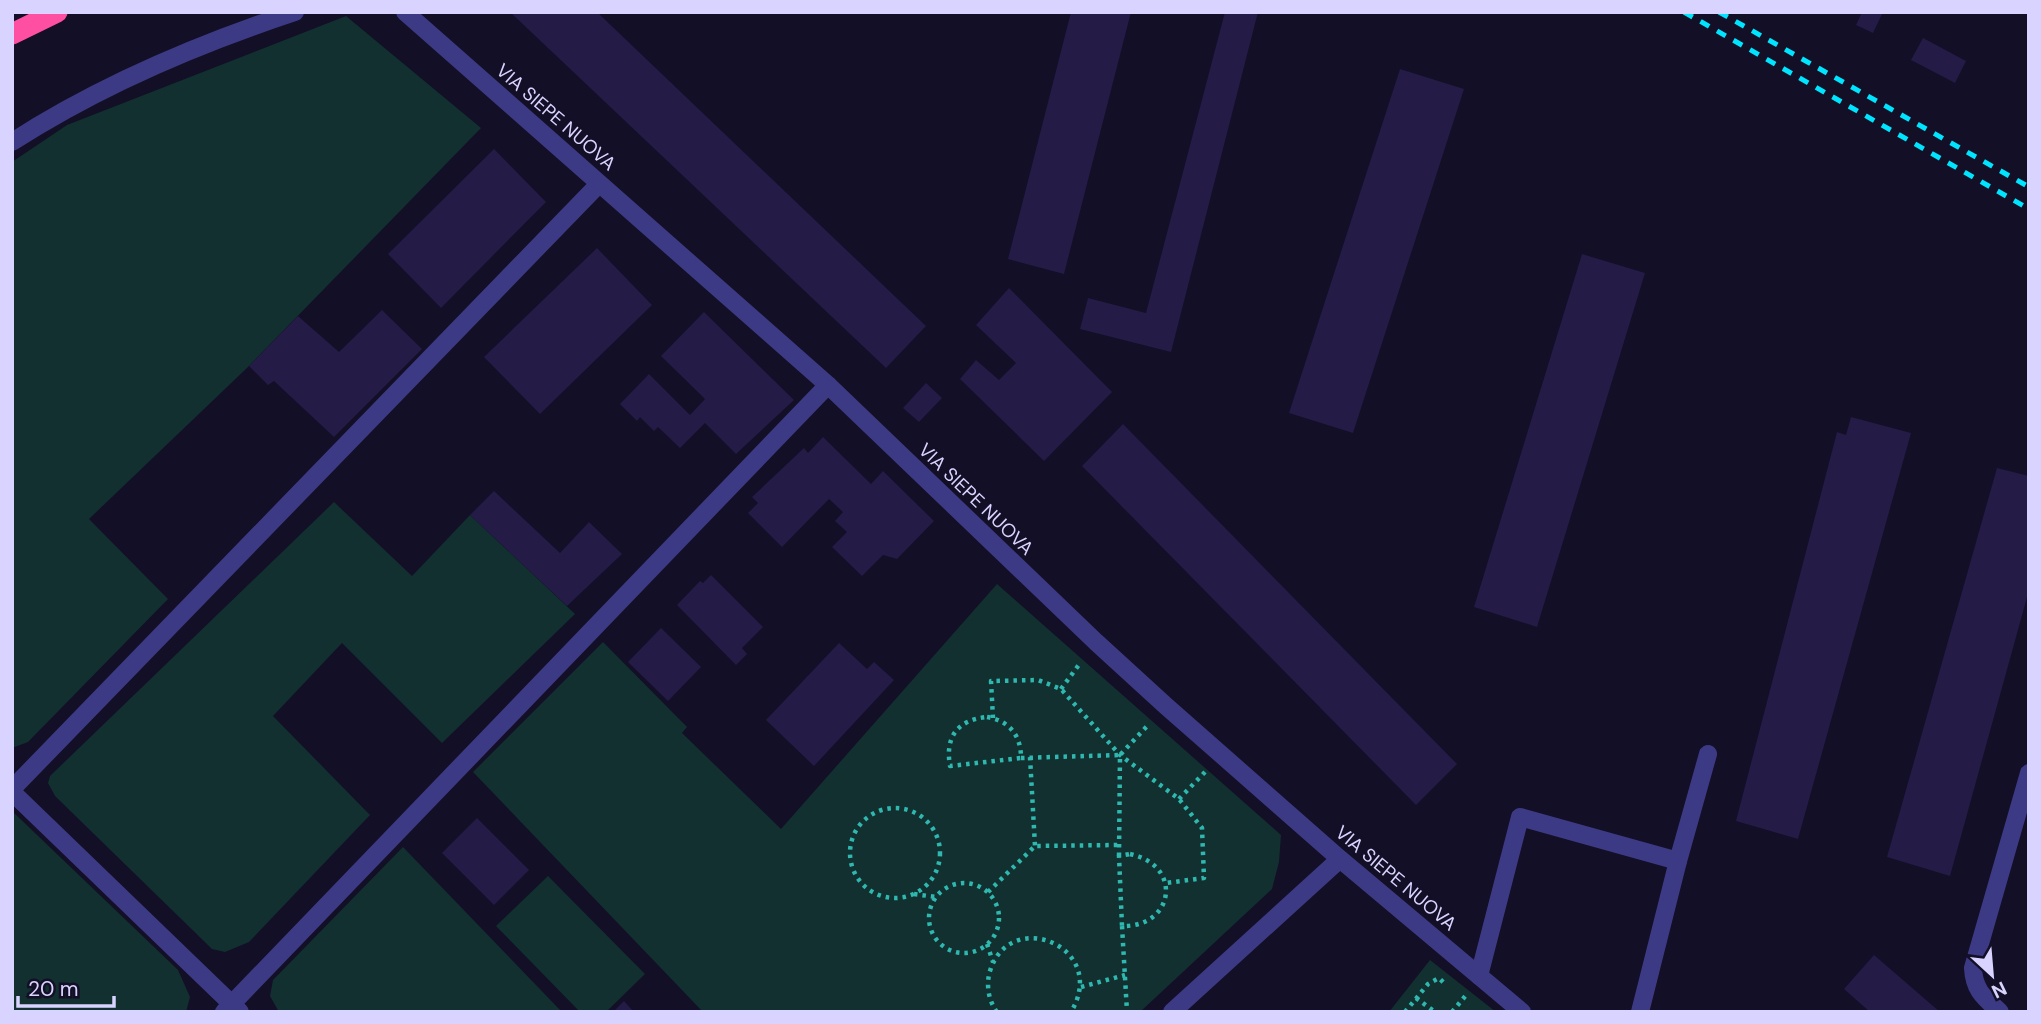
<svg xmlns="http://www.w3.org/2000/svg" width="2041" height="1024" font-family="'DM Sans',sans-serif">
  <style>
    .green { fill: #12302f }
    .building { fill: #241b47 }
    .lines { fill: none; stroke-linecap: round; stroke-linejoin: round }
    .path { stroke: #2fb8b0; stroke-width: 4.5; stroke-dasharray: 3.5 5; stroke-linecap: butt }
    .lane { stroke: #3d3a85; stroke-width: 18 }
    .street { stroke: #3d3a85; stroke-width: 18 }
    .highway { stroke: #ff4fa3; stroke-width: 21 }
    .rail { stroke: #00e5ff; stroke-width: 5; stroke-dasharray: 10 9; stroke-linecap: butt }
    .labels { text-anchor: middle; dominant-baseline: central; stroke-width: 5; stroke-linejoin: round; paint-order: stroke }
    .street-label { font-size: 19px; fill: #d9d4ff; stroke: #130f26 }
  </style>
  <rect width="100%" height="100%" fill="#130f26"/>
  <g class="green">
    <polygon points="346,16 481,128 249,366 89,519 168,599 28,742 12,748 12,162 67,125"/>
    <polygon points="334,502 412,576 470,515 575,614 442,743 342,643 273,716 370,815 249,942 225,952 212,949 55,796 48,783 50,776"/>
    <polygon points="997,584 1281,835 1279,862 1272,889 1140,1012 703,1012 473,772 603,642 687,727 682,733 781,829"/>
    <polygon points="12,811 178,970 190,997 186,1012 12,1012"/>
    <polygon points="403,847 562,1012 279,1012 270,996 273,980"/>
    <polygon points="548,876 645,974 606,1012 580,1012 496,926"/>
    <polygon points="1430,960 1496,1012 1389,1012"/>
  </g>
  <g class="building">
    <polygon points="510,12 597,12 926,326 886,368"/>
    <polygon points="1071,12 1131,12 1064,274 1008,259"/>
    <polygon points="1225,12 1258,12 1171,352 1080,329 1088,298 1146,313"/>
    <polygon points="1862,12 1883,12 1873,33 1856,25"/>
    <polygon points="1923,38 1966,61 1955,83 1911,60"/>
    <polygon points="1400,69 1464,89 1353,433 1289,413"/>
    <polygon points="494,149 546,202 441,308 388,254"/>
    <polygon points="597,248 652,305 540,414 484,357"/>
    <polygon points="1582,254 1645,273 1537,627 1474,607"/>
    <polygon points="1009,288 1112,392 1044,461 960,379 976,360 999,380 1016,363 976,325"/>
    <polygon points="382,310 422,349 334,437 274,381 268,385 249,366 298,316 339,352"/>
    <polygon points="704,312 794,400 736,454 705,423 680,448 658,427 654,431 640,417 637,421 620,404 649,374 690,415 705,399 661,356"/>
    <polygon points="926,383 942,398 919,422 903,408"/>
    <polygon points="1851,417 1911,433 1798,839 1736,821 1837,432 1846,435"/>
    <polygon points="1123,424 1457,764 1416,805 1082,466"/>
    <polygon points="823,437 871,484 883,471 934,521 897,559 883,555 862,576 832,547 847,532 835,521 843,512 829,499 782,547 748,513 758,503 752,497 804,448 808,453"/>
    <polygon points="1997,468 2029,476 2029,590 1950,876 1887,857"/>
    <polygon points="494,491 560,553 589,522 622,554 567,606 470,515"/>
    <polygon points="711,575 763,627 742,648 747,654 736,665 677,605 700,581 703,583"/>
    <polygon points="661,628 701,667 668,701 628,662"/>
    <polygon points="839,643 867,669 874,662 894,680 814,766 766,720"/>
    <polygon points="477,818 529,870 494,905 442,853"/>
    <polygon points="1874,955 1940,1012 1870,1012 1844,989"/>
    <polygon points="624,1001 634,1012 613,1012"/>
  </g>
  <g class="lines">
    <g class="path">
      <polyline points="1061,689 1081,662"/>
      <path d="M987,717C1010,721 1021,736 1021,758L950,766C945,737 957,720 987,717Z"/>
      <polyline points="993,718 991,681 1038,680 1061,689 1120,755 1179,799 1202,828 1204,878 1166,883"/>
      <polyline points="1030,757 1035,846"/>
      <polyline points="1021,758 1119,755"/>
      <polyline points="1179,799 1205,772"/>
      <circle cx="895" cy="853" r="45"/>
      <path d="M1130,854C1183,865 1175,927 1122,926L1119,856Z"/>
      <polyline points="1119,856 1120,755 1149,724"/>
      <circle cx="964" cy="918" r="35"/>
      <polyline points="988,892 1035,846 1119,845"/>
      <polyline points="914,894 936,897"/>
      <polyline points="1122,926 1127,1012"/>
      <polyline points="987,944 993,962"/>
      <polyline points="1081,987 1125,975"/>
      <polyline points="1416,998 1435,1012"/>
      <path d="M997,1012C988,1000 986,984 990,971C1010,906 1110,947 1071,1012"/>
      <polyline points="1405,1012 1428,984 1439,978 1444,983"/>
      <polyline points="1452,1012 1467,994"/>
    </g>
    <path class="lane" d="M2000,1012C1985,998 1974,991 1973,968L2029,773"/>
    <g class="street">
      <polyline points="405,12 828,385 1096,642 1166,706 1340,859 1522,1012"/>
      <path d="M12,142C99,86 198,44 295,12"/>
      <polyline points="12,789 599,184"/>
      <polyline points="12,792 240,1012"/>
      <polyline points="1479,976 1520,817 1678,861"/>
      <polyline points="224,1012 828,385"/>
      <polyline points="1172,1012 1340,859"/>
      <polyline points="1640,1012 1678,861 1708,754"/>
    </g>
    <polyline class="highway" points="12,34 57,12"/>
    <g class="rail">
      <polyline points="1684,12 2029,209"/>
      <polyline points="1719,12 2029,187"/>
    </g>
  </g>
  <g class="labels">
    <g class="street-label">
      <text transform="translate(556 117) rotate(41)">VIA SIEPE NUOVA</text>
      <text transform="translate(976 499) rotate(44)">VIA SIEPE NUOVA</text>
      <text transform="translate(1396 878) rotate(40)">VIA SIEPE NUOVA</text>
    </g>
  </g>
  <rect width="2041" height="1024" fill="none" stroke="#d9d4ff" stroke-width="28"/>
  <g transform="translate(1992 975) rotate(154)" stroke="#130f26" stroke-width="5" paint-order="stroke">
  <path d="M0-5L12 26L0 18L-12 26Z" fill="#d9d4ff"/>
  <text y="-10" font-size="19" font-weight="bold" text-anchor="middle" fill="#d9d4ff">N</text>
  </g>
  <path d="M18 996v10h96v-10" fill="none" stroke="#d9d4ff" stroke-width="3.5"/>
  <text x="28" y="996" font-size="21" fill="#d9d4ff" stroke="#130f26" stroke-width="5" paint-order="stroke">20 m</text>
</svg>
